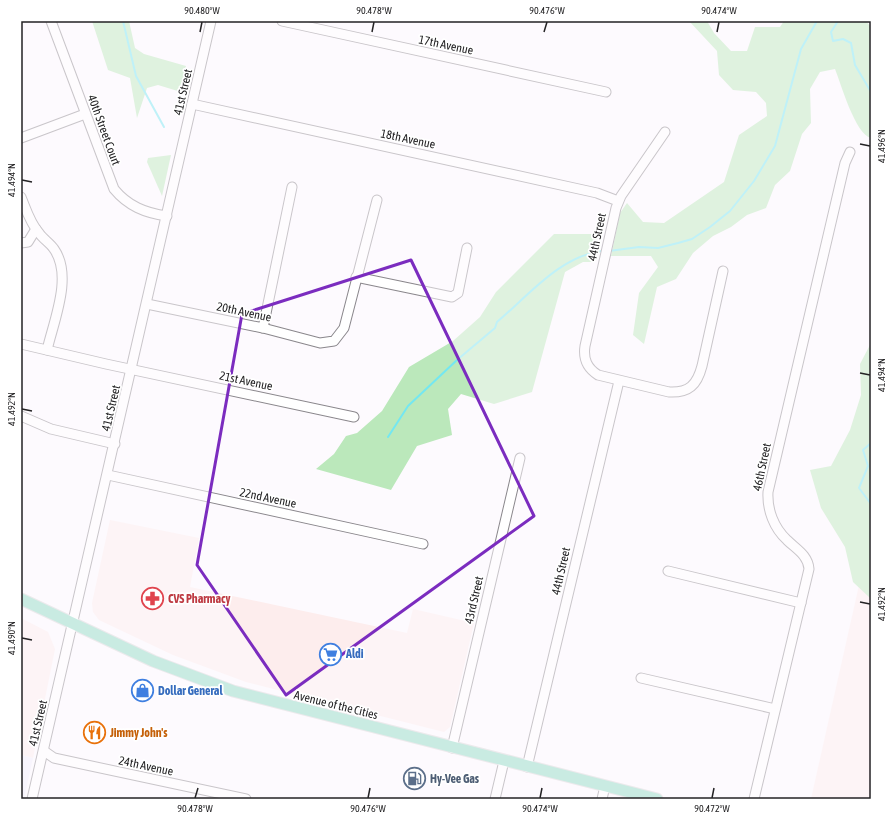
<svg xmlns="http://www.w3.org/2000/svg" width="892" height="820" font-family="'Asap Condensed',sans-serif">
  <style>
    .commercial { fill: #fdeded }
    .education { fill: #f2effc }
    .green { fill: #bbe8bb }
    .lines { fill: none; stroke-linecap: round; stroke-linejoin: round }
    .stream { stroke: #74e7f1; stroke-width: 2 }
    .minor-casing { stroke: #8a878c; stroke-width: 11 }
    .major-casing { stroke: #d7d7d8; stroke-width: 13 }
    .minor { stroke: #fff; stroke-width: 9 }
    .major { stroke: #8bd9c2; stroke-width: 11 }
    .marked { fill: none; stroke: #7b2cbf; stroke-width: 3; stroke-linejoin: round }
    .ticks { fill: none; stroke: #232224; stroke-width: 1.5 }
    .labels { text-anchor: middle; dominant-baseline: central; stroke-width: 3.5; stroke-linejoin: round; paint-order: stroke }
    .street-label { font-size: 12px; fill: #232224; stroke: #fff }
    .health-label { font-size: 12px; font-weight: bold; fill: #be3a42; stroke: #fff; text-anchor: start }
    .shop-label { font-size: 12px; font-weight: bold; fill: #366cbe; stroke: #fff; text-anchor: start }
    .food-label { font-size: 12px; font-weight: bold; fill: #c56008; stroke: #fff; text-anchor: start }
    .service-label { font-size: 12px; font-weight: bold; fill: #4e5e75; stroke: #fff; text-anchor: start }
    .neatline { fill: none; stroke: #232224; stroke-width: 1.5 }
    .ticks-label { font-size: 10px; text-anchor: middle; fill: #232224 }
  </style>
  <rect width="100%" height="100%" fill="#fdfafe"/>
  <g class="commercial">
    <polygon points="110,520 199,538 190,587 407,633 413,609 474,623 450,727 444,732 246,682 173,655 99,620 93,612 92,603"/>
    <polygon points="864,563 871,565 871,799 811,799"/>
    <polygon points="21,618 48,632 55,649 33,758 21,755"/>
  </g>
  <polygon class="education" points="21,755 33,758 24,799 21,799"/>
  <g class="green">
    <polygon points="92,21 129,21 135,48 144,54 186,66 181,92 158,85 147,88 137,118 130,78 108,70"/>
    <path d="M689,21H707L714,33L731,51H747L755,27H780L784,21H866L871,27V138C855,134 841,84 835,69L820,72L810,89L811,123L802,134L790,171L775,185L766,208L747,215L731,227L713,236L693,253L676,279L657,287L644,344L633,335L639,293L658,267L651,256H611L620,213L627,203L643,222L664,223L724,182L739,135L767,116L766,103L756,92L733,90L719,75L717,51Z"/>
    <polygon points="171,155 162,196 147,162 148,158"/>
    <polygon points="554,234 597,234 595,262 583,262 565,272 532,392 494,404 461,394 448,409 452,435 417,446 391,490 316,469 334,454 346,436 357,433 382,411 409,367 453,341 480,317 496,292"/>
    <polygon points="871,343 871,597 870,598 853,582 845,547 821,508 810,470 831,466 850,430 861,395 860,364"/>
  </g>
  <g class="lines">
    <g class="stream">
      <polyline points="123,21 136,76 164,127"/>
      <polyline points="838,21 831,32 833,41 843,39 851,43 855,65 871,92"/>
      <polyline points="609,251 639,247 658,248 678,243 692,239 710,227 730,211 754,181 775,146 801,49 817,21"/>
      <path d="M388,437L408,406L457,360L495,328L497,322C528,296 560,256 602,251"/>
      <polyline points="871,443 863,450 868,466 859,488 871,504"/>
    </g>
    <defs>
      <g id="minor">
        <path d="M51,21L114,189C128,206 145,213 167,216"/>
        <polyline points="282,21 606,92"/>
        <polyline points="192,104 597,193 618,201"/>
        <path d="M665,132L621,196L616,208L585,346C583,359 587,368 598,375L669,392C689,393 697,385 702,366L723,271"/>
        <polyline points="21,138 85,114"/>
        <path d="M21,197C26,209 30,223 39,233C43,239 50,243 54,249C73,276 54,320 47,350"/>
        <polyline points="21,243 28,242 36,229"/>
        <polyline points="356,277 452,297 458,293 467,248"/>
        <polyline points="147,304 263,328 320,343 334,341 344,328 377,200"/>
        <polyline points="263,328 292,187"/>
        <polyline points="21,344 106,364 354,417"/>
        <polyline points="21,416 51,429 115,444"/>
        <polyline points="108,475 423,544"/>
        <polyline points="668,571 801,603"/>
        <polyline points="641,678 775,709"/>
        <polyline points="452,748 520,458"/>
        <polyline points="44,751 54,758 246,799"/>
        <polyline points="527,767 619,381"/>
        <polyline points="32,799 211,21"/>
        <polyline points="495,799 504,761"/>
        <polyline points="602,799 605,786"/>
        <path d="M754,799L809,569C808,555 796,549 787,540C774,528 767,510 768,492L845,163L850,152"/>
      </g>
      <polyline id="major" points="21,599 153,661 233,691 657,799"/>
    </defs>
    <use href="#minor" class="minor-casing"/>
    <use href="#major" class="major-casing"/>
    <use href="#minor" class="minor"/>
    <use href="#major" class="major"/>
  </g>
  <path d="M0 0H892V820H0ZM411,260L534,516L286,695L197,565L242,314Z" fill="#fdfafe" fill-opacity=".55" fill-rule="evenodd"/>
  <path class="marked" d="M411,260L534,516L286,695L197,565L242,314Z"/>
  <path class="ticks" d="M200,32L202,22M372,32L374,22M544,32L547,22M717,32L719,22M860,144L870,146M22,180L32,182M860,373L870,375M22,409L32,411M860,602L870,604M22,638L32,640M195,798L198,788M368,798L370,788M540,798L542,788M712,798L714,788"/>
  <defs>
    <symbol id="pharmacy-ring" viewBox="-11 -11 22 22"><circle r="9.5" fill="#fff" stroke="#e0444e" stroke-width="1.5"/><path d="M-2-6h4v4h4v4h-4v4h-4v-4h-4v-4h4Z" fill="#e0444e"/></symbol>
    <symbol id="supermarket-ring" viewBox="-11 -11 22 22"><circle r="9.5" fill="#fff" stroke="#3f7fe0" stroke-width="1.5"/><path d="M-6-5.5h2.5l.6 2H6L4.5 2H-2.5L-4.4-4H-6ZM-1.5 3.2a1.3 1.3 0 1 0 .1 0ZM3 3.2a1.3 1.3 0 1 0 .1 0Z" fill="#3f7fe0"/></symbol>
    <symbol id="shop-ring" viewBox="-11 -11 22 22"><circle r="9.5" fill="#fff" stroke="#3f7fe0" stroke-width="1.5"/><path d="M-5-2.5h2.3a2.7 3.5 0 0 1 5.4 0H5L5.5 6h-11ZM-1.5-2.5h3a1.5 2.3 0 0 0-3 0Z" fill="#3f7fe0"/></symbol>
    <symbol id="restaurant-ring" viewBox="-11 -11 22 22"><circle r="9.5" fill="#fff" stroke="#e8710a" stroke-width="1.5"/><path d="M-5-6h1v4h1v-4h1v4h1v-4h1v5L-1.5 .5V6h-2V.5L-5-1ZM5-6V6H3V1.5H1.5Q1.5-4 5-6Z" fill="#e8710a"/></symbol>
    <symbol id="fuel-ring" viewBox="-11 -11 22 22"><circle r="9.5" fill="#fff" stroke="#5c6f8a" stroke-width="1.5"/><path d="M-5.5-6h7V0h2V4h1.3V-2.5L3-4.5l.8-.8L6-3V5H2.5V1h-1V6h-7ZM-4.2-4.7v3.2H.2V-4.7Z" fill="#5c6f8a"/></symbol>
  </defs>
  <g fill-rule="evenodd">
    <use href="#pharmacy-ring" x="140" y="586" width="25" height="25"/>
    <use href="#supermarket-ring" x="318" y="642" width="25" height="25"/>
    <use href="#shop-ring" x="130" y="678" width="25" height="25"/>
    <use href="#restaurant-ring" x="82" y="720" width="25" height="25"/>
    <use href="#fuel-ring" x="402" y="766" width="25" height="25"/>
  </g>
  <g class="labels">
    <g class="street-label">
      <text transform="translate(446 45) rotate(12)">17th Avenue</text>
      <text transform="translate(183 92) rotate(-77)">41st Street</text>
      <text transform="translate(104 130) rotate(70)">40th Street Court</text>
      <text transform="translate(408 139) rotate(12)">18th Avenue</text>
      <text transform="translate(597 237) rotate(-78)">44th Street</text>
      <text transform="translate(244 312) rotate(12)">20th Avenue</text>
      <text transform="translate(246 381) rotate(12)">21st Avenue</text>
      <text transform="translate(111 408) rotate(-77)">41st Street</text>
      <text transform="translate(762 467) rotate(-78)">46th Street</text>
      <text transform="translate(268 498) rotate(12)">22nd Avenue</text>
      <text transform="translate(561 571) rotate(-77)">44th Street</text>
      <text transform="translate(474 600) rotate(-77)">43rd Street</text>
      <text transform="translate(336 705) rotate(14)">Avenue of the Cities</text>
      <text transform="translate(38 723) rotate(-77)">41st Street</text>
      <text transform="translate(146 766) rotate(12)">24th Avenue</text>
    </g>
    <g class="health-label">
      <text x="168" y="599">CVS Pharmacy</text>
    </g>
    <g class="shop-label">
      <text x="346" y="654">Aldi</text>
      <text x="158" y="691">Dollar General</text>
    </g>
    <g class="food-label">
      <text x="110" y="733">Jimmy John's</text>
    </g>
    <g class="service-label">
      <text x="430" y="779">Hy-Vee Gas</text>
    </g>
  </g>
  <rect width="892" height="820" fill="none" stroke="#ffffff" stroke-width="44"/>
  <rect x="22" y="22" width="848" height="776" class="neatline"/>
  <g class="ticks-label">
    <text x="202" y="14">90.480°W</text>
    <text x="374" y="14">90.478°W</text>
    <text x="547" y="14">90.476°W</text>
    <text x="719" y="14">90.474°W</text>
    <text transform="translate(881 146) rotate(-90)" y="4">41.496°N</text>
    <text transform="translate(11 180) rotate(-90)" y="4">41.494°N</text>
    <text transform="translate(881 375) rotate(-90)" y="4">41.494°N</text>
    <text transform="translate(11 409) rotate(-90)" y="4">41.492°N</text>
    <text transform="translate(881 604) rotate(-90)" y="4">41.492°N</text>
    <text transform="translate(11 638) rotate(-90)" y="4">41.490°N</text>
    <text x="195" y="812">90.478°W</text>
    <text x="368" y="812">90.476°W</text>
    <text x="540" y="812">90.474°W</text>
    <text x="712" y="812">90.472°W</text>
  </g>
</svg>
